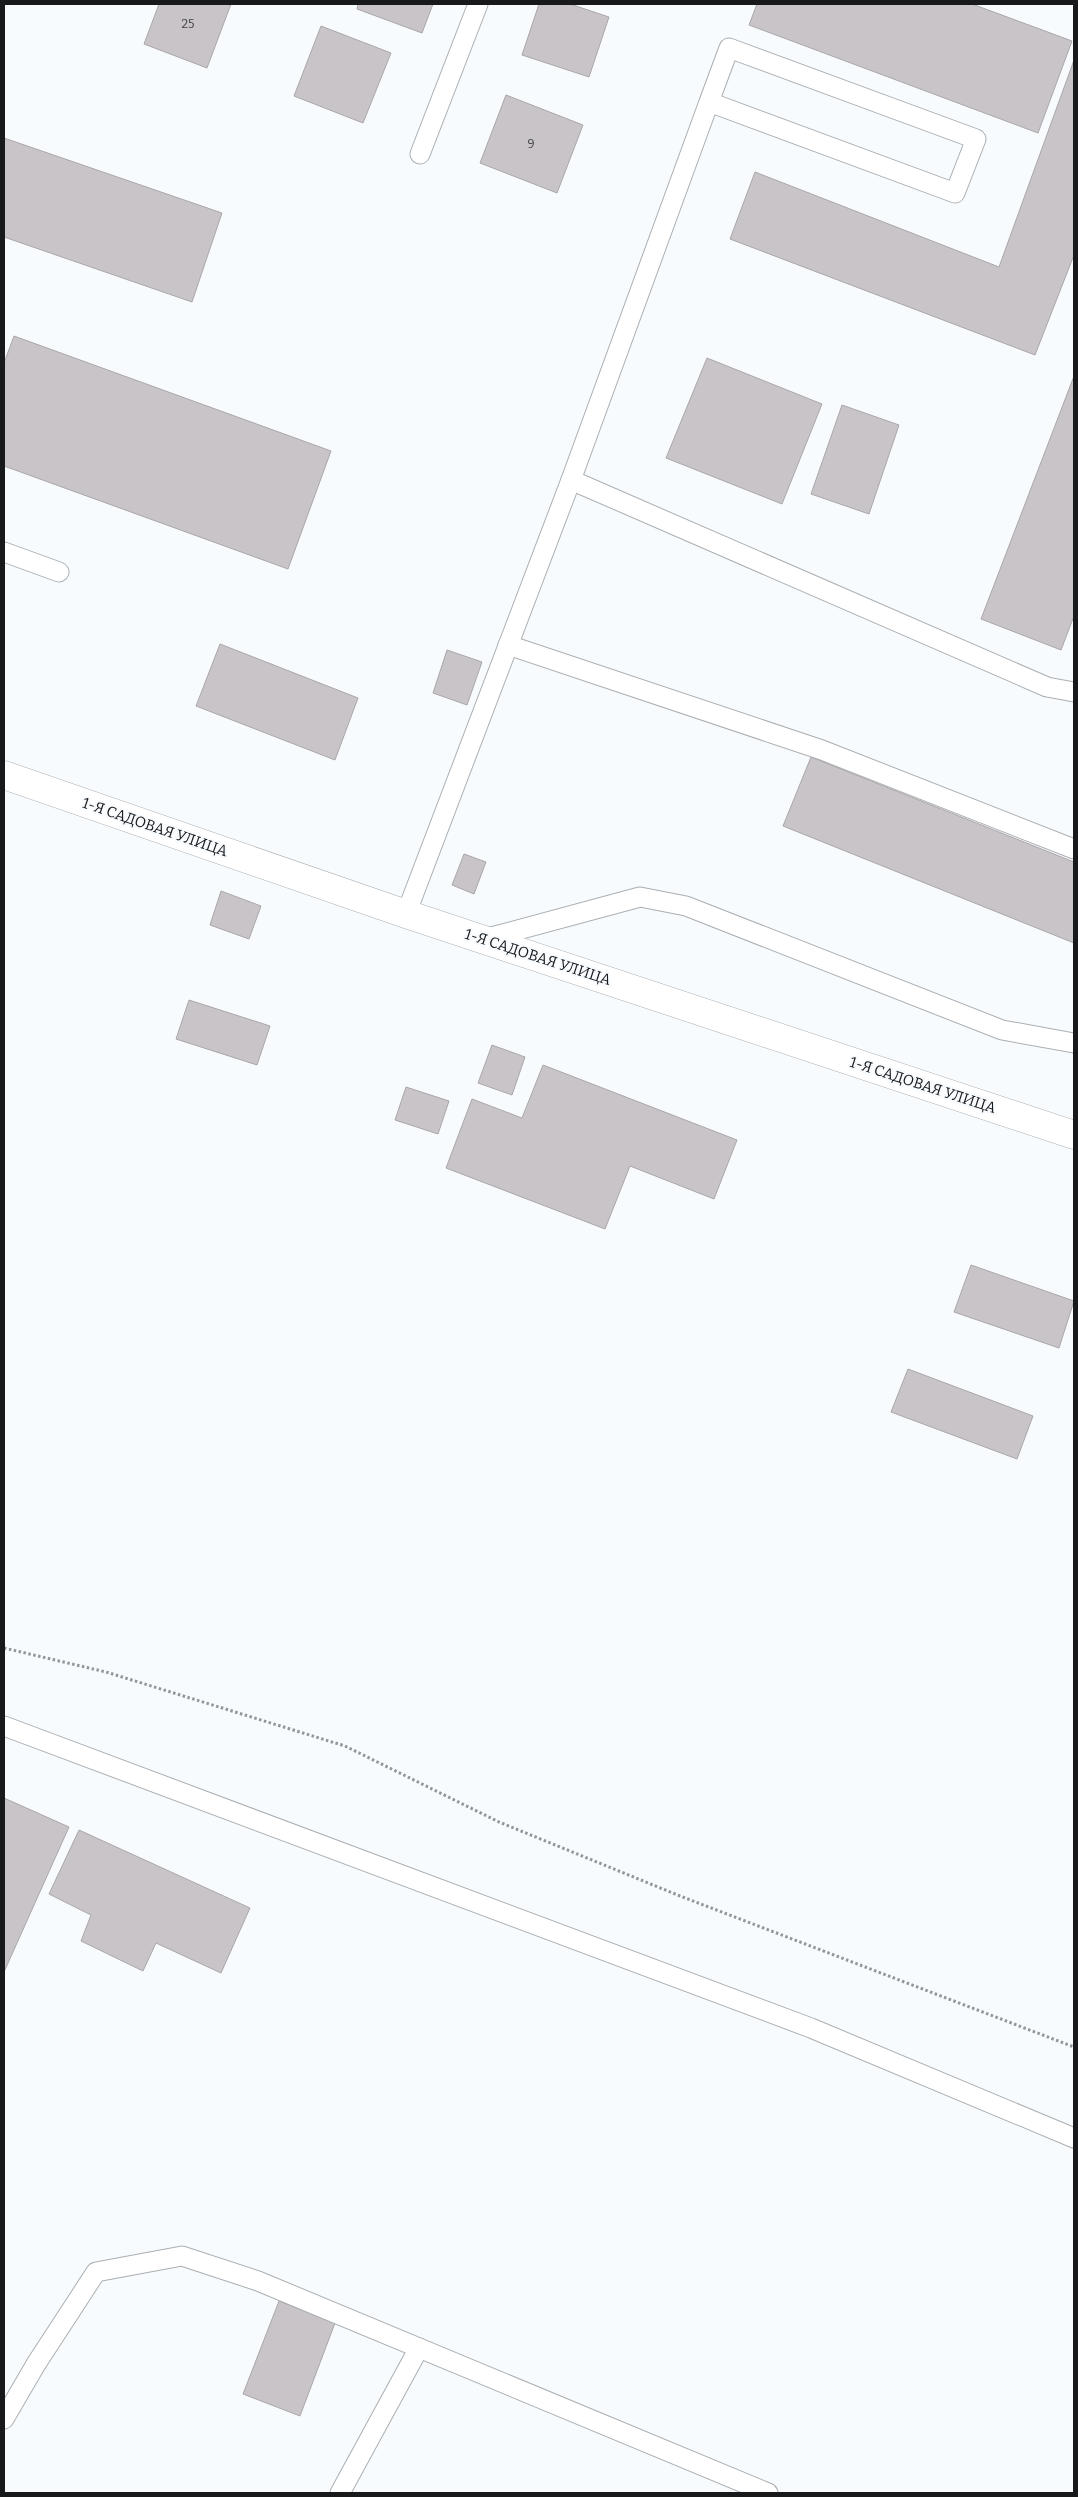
<svg xmlns="http://www.w3.org/2000/svg" width="1078" height="2497" font-family="Bitter,serif">
  <style>
    .building { fill: #c8c4c7; stroke: #aaa6a9 }
    .lines { fill: none; stroke-linecap: round; stroke-linejoin: round }
    .lane-casing { stroke: #abafb2; stroke-width: 21 }
    .street-casing { stroke: #abafb2; stroke-width: 29 }
    .path { stroke: #939598; stroke-width: 3; stroke-dasharray: 2.5 2.5; stroke-linecap: butt }
    .lane { stroke: #fff; stroke-width: 19 }
    .street { stroke: #fff; stroke-width: 28 }
    .labels { text-anchor: middle; dominant-baseline: central; stroke-width: 4.5; stroke-linejoin: round; paint-order: stroke }
    .number-label { font-size: 12px; fill: #444446 }
    .street-label { font-size: 15px; fill: #18191b; stroke: #f8fbfe }
  </style>
  <rect width="100%" height="100%" fill="#f8fbfe"/>
  <g class="building">
    <polygon points="159,4 231,4 207,68 144,44"/>
    <polygon points="358,4 433,4 422,33 357,9"/>
    <polygon points="539,4 570,4 609,17 589,77 522,55"/>
    <polygon points="757,4 972,4 1072,41 1038,133 749,25"/>
    <polygon points="321,26 391,53 363,123 294,96"/>
    <polygon points="1074,60 1074,255 1035,355 730,239 755,172 999,267"/>
    <polygon points="506,95 583,125 557,193 480,163"/>
    <polygon points="4,138 222,213 192,302 4,237"/>
    <polygon points="14,336 331,451 288,569 4,466 4,363"/>
    <polygon points="707,358 822,404 782,504 666,458"/>
    <polygon points="1074,376 1074,616 1061,650 981,619"/>
    <polygon points="842,405 899,425 869,514 811,494"/>
    <polygon points="220,644 358,698 335,760 196,706"/>
    <polygon points="447,650 482,662 467,705 433,693"/>
    <polygon points="811,757 1074,862 1074,943 783,826"/>
    <polygon points="464,854 486,862 474,894 452,885"/>
    <polygon points="221,891 261,906 249,939 210,925"/>
    <polygon points="189,1000 270,1026 257,1065 176,1039"/>
    <polygon points="492,1045 525,1057 512,1095 478,1083"/>
    <polygon points="543,1065 737,1140 714,1199 630,1166 605,1229 446,1168 472,1099 522,1118"/>
    <polygon points="406,1087 449,1101 438,1134 395,1120"/>
    <polygon points="971,1265 1074,1301 1059,1348 954,1312"/>
    <polygon points="908,1369 1033,1416 1017,1459 891,1412"/>
    <polygon points="4,1798 69,1827 4,1972"/>
    <polygon points="79,1830 250,1908 221,1973 156,1943 143,1971 81,1941 91,1915 49,1894"/>
    <polygon points="279,2301 335,2323 300,2416 243,2394"/>
  </g>
  <g class="lines">
    <defs>
      <g id="lane">
        <polyline points="420,154 478,4"/>
        <polyline points="571,480 1047,687 1074,692"/>
        <polyline points="4,552 59,572"/>
        <polyline points="508,645 822,750 1074,849"/>
        <polyline points="406,914 571,480 709,102 955,193 976,139 729,48 709,102"/>
        <polyline points="484,939 640,897 686,906 1002,1030 1074,1043"/>
        <polyline points="4,1726 811,2028 1074,2138"/>
        <polyline points="4,2419 36,2364 96,2272 182,2256 258,2281 768,2493"/>
        <polyline points="340,2493 419,2348"/>
      </g>
      <polyline id="street" points="4,775 406,914 1074,1135"/>
    </defs>
    <use href="#lane" class="lane-casing"/>
    <use href="#street" class="street-casing"/>
    <polyline class="path" points="4,1648 106,1672 345,1746 499,1822 680,1896 1074,2047"/>
    <use href="#lane" class="lane"/>
    <use href="#street" class="street"/>
  </g>
  <g class="labels">
    <g class="number-label">
      <text x="188" y="24">25</text>
      <text x="531" y="144">9</text>
    </g>
    <g class="street-label">
      <text transform="translate(155 827) rotate(19)">1-Я САДОВАЯ УЛИЦА</text>
      <text transform="translate(538 957) rotate(18)">1-Я САДОВАЯ УЛИЦА</text>
      <text transform="translate(923 1085) rotate(18)">1-Я САДОВАЯ УЛИЦА</text>
    </g>
  </g>
  <rect width="1078" height="2497" fill="none" stroke="#18191b" stroke-width="10"/>
</svg>
